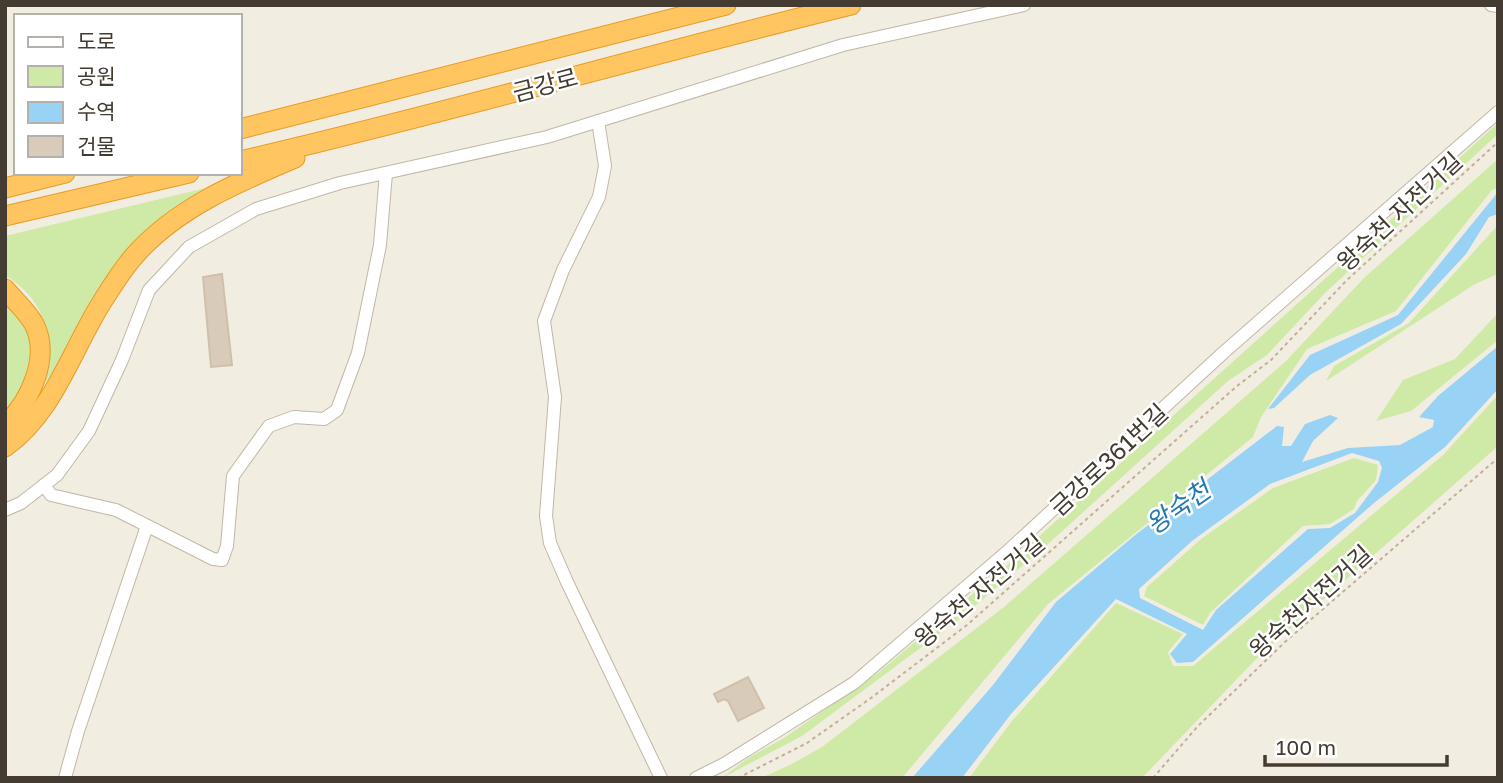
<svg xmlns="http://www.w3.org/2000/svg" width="1503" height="783" font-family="'Golos Text','Noto Sans KR',sans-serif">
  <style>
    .green { fill: #ceeaa6 }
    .water { fill: #98d2f5; fill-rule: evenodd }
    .building { fill: #d8cbb9; stroke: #d0c0a9; stroke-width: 2 }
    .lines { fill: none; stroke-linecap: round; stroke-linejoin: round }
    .minor-casing { stroke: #c1b7a7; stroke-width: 14 }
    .highway-casing { stroke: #e89b25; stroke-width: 21 }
    .path { stroke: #c1b094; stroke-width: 2; stroke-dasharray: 3.5 3.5; stroke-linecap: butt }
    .minor { stroke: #fff; stroke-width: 12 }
    .highway { stroke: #ffc560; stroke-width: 19 }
    .labels { text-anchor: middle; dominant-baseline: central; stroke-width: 5; stroke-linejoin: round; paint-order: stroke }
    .street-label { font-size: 24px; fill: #443c32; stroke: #fff }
    .water-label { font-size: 26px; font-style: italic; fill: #2378ae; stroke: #fff }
  </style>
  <rect width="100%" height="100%" fill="#f2ede1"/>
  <g class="green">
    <polygon points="1498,123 1498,134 1325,293 1267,355 1228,381 1048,544 962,617 802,736 722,778 748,758 784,738 879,672 1005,567"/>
    <polygon points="1498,159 1498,188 1492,190 1396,311 1307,349 1261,417 1253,437 1048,604 902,778 761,778 792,764 822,747 1004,607 1285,362 1364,278"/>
    <path d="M206,188L164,220L45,383C49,335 50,304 5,275V236Z"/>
    <polygon points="1498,225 1498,274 1475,284 1326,381 1334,366 1409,323"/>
    <polygon points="5,297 23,313 34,360 18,403 5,413"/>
    <polygon points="1498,313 1498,340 1411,411 1376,421 1403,380 1455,359"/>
    <polygon points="1498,395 1498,446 1259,656 1142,778 969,778 1012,721 1116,603 1183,634 1168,652 1173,666 1193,666 1443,455"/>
    <polygon points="1354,458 1378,465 1376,480 1357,501 1354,509 1330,524 1303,526 1210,613 1203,625 1144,596 1147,587 1201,539 1273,488"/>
  </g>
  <g class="water">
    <polygon points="1498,192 1498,214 1489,217 1466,254 1401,324 1310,375 1274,408 1268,409 1310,355 1398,315"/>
    <path d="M1498,346V389L1445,447L1374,503L1193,662L1177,663L1170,654L1187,634L1116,599L1011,714L962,778H912L993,685L1056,602L1134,536L1277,426L1284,427L1282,446H1291L1305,424L1330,415L1338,418L1313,441L1302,462L1348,448L1400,445L1433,427L1434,420L1419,417L1438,396ZM1352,453L1379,461L1382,468L1378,482L1355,513L1330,528L1308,529L1216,610L1203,630L1140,598L1139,589L1192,541L1270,484Z"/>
  </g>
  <g class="building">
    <polygon points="222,274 232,365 211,367 203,277"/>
    <polygon points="748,677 764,708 738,721 728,701 724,699 718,702 714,694"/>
  </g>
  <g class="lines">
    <defs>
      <g id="minor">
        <polyline points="1491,5 1498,6"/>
        <polyline points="598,121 605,166 599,197 563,270 544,321 555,397 546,516 550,543 567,582 661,778"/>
        <polyline points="44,485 51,495 116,510 213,559 222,560 227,546 233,476 269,426 294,417 324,419 337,410 358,353 380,245 386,173"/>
        <polyline points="5,510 21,503 57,475 89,431 122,360 149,290 189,247 256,209 340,183 547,137 843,45 1024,5"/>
        <polyline points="65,778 78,731 147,526"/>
        <polyline points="696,778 724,764 854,683 1009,550 1223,353 1498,112"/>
      </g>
      <g id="highway">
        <polyline points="240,129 726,5"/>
        <path d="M240,161C445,114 646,55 851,5"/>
        <polyline points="5,188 65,173"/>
        <polyline points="5,216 189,173"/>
        <path d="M5,289C14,300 27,311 34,324C51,357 30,402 5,425"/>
        <path d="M5,447C54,412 71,351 102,302C112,286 123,268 136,254C178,207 239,182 295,158"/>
      </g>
    </defs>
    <use href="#minor" class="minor-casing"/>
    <use href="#highway" class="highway-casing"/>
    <g class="path">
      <polyline points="738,778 807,743 871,698 967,625 1237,386 1271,360 1347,280 1498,142"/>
      <polyline points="1153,778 1198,726 1286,641 1498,458"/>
    </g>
    <use href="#minor" class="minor"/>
    <use href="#highway" class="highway"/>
  </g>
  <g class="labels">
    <g class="street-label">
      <text transform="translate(545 84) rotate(-15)">금강로</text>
      <text transform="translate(1399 211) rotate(-43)">왕숙천 자전거길</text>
      <text transform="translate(1108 459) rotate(-43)">금강로361번길</text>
      <text transform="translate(979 590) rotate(-40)">왕숙천 자전거길</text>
      <text transform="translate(1310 601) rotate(-42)">왕숙천자전거길</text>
    </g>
    <g class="water-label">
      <text transform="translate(1178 507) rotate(-35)">왕숙천</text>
    </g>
  </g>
  <rect width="1503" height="783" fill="none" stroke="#443c32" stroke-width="14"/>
  <rect x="14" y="14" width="228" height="161" fill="#ffffff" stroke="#b4b1ad" stroke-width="2"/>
  <rect x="28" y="37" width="35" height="10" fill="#ffffff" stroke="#b4b1ad" stroke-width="2"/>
  <text x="77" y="49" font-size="21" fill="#443c32">도로</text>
  <rect x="28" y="66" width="35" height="21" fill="#ceeaa6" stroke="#b4b1ad" stroke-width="2"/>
  <text x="77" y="84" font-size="21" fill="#443c32">공원</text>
  <rect x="28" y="102" width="35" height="21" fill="#98d2f5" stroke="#b4b1ad" stroke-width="2"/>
  <text x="77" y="119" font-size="21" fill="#443c32">수역</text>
  <rect x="28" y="136" width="35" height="21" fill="#d8cbb9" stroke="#b4b1ad" stroke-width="2"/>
  <text x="77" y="154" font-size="21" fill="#443c32">건물</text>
  <path d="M1265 755v10h182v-10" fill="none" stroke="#443c32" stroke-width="3.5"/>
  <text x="1276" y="755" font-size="21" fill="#443c32" stroke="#ffffff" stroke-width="5" paint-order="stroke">100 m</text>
</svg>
